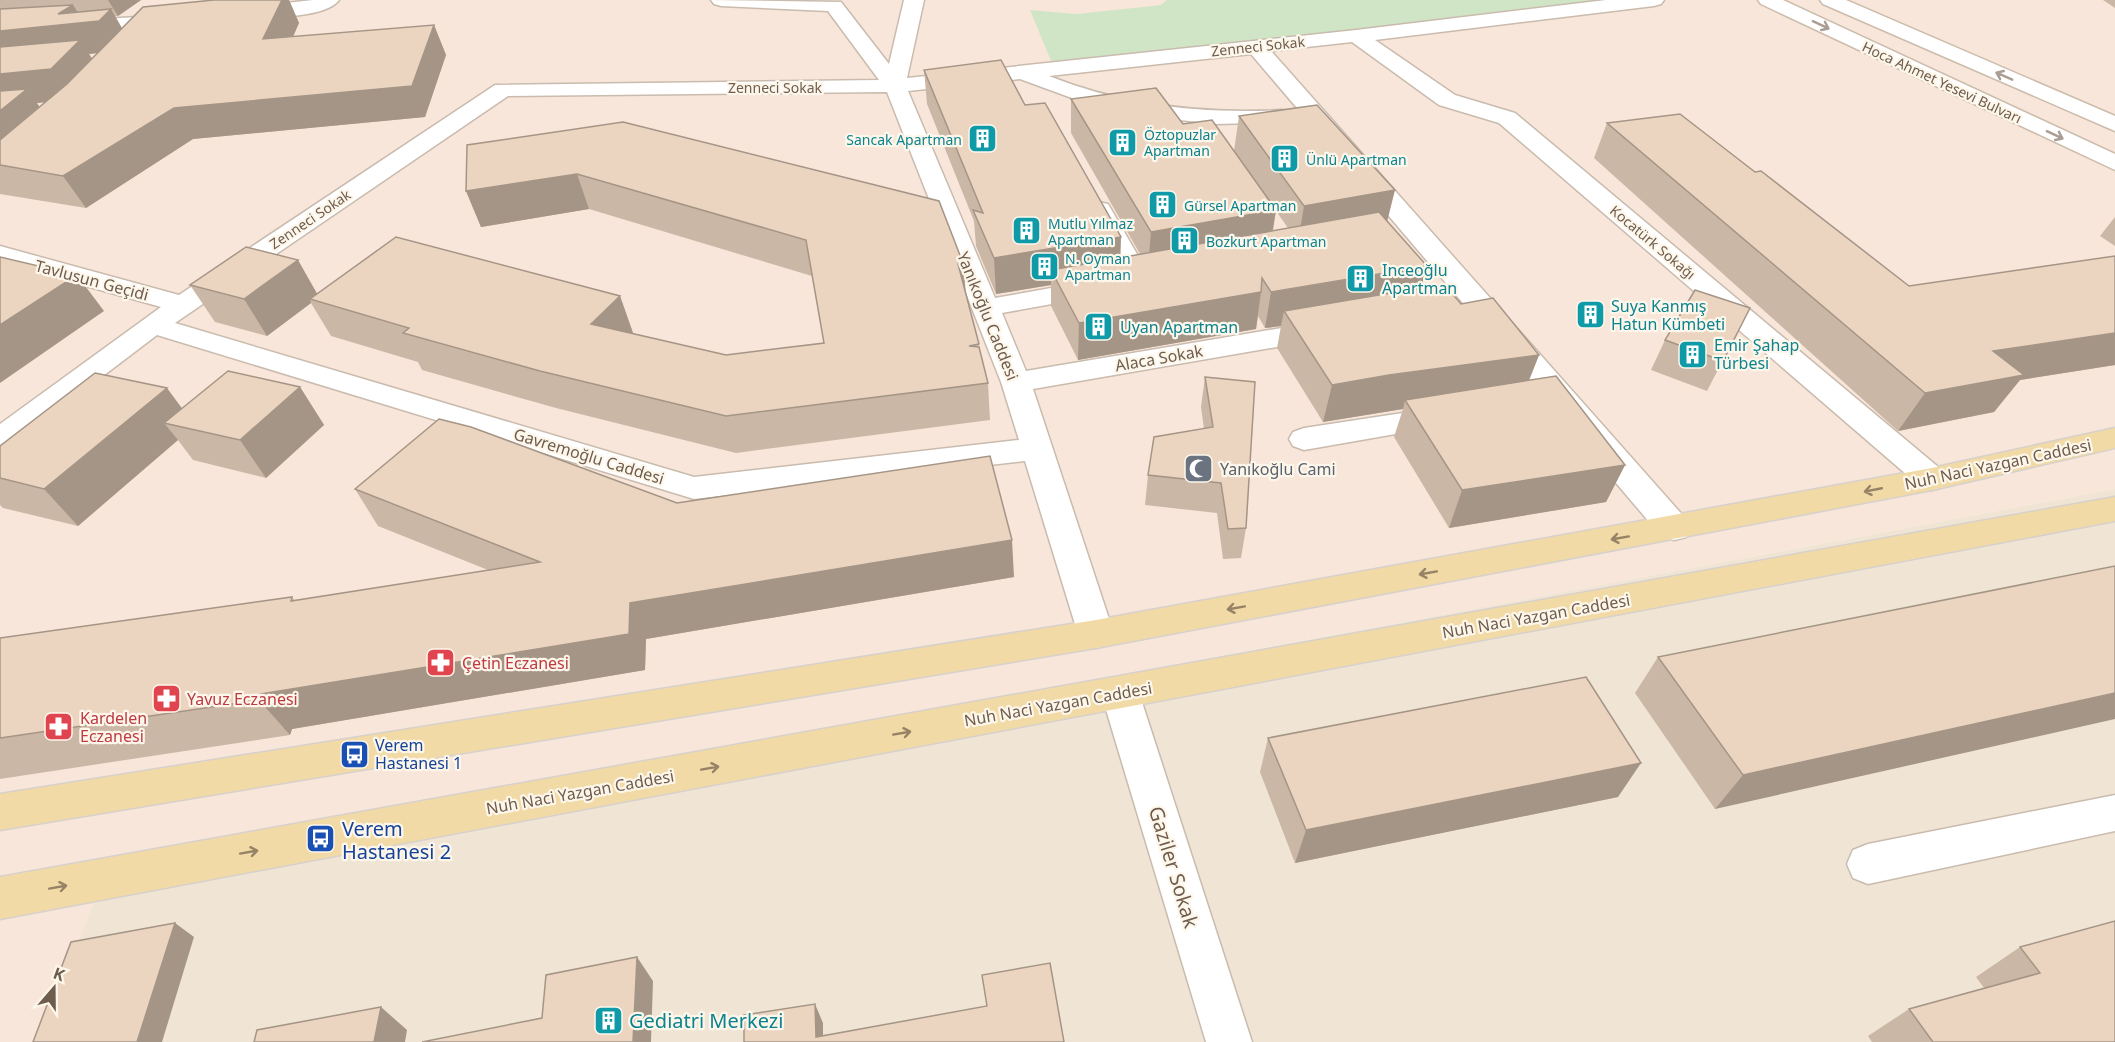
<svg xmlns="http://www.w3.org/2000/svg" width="2115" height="1042" font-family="'Noto Sans',sans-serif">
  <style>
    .residential { fill: #f0e5d5 }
    .commercial { fill: #f9e6da }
    .green { fill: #d0e5c5 }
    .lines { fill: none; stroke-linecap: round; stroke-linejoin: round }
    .street-casing { stroke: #c9bbad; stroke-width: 3 }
    .secondary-casing { stroke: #ccbcab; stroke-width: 3 }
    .primary-casing { stroke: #d7d1cd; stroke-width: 3 }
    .street { fill: #fff; fill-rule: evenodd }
    .secondary { fill: #fff; fill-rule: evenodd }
    .primary { fill: #f1daa5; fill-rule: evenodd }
    .wall { fill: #cbb7a5; fill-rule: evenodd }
    .shaded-wall { fill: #a59586 }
    .building { fill: #ecd5c0; stroke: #a59586; stroke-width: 1.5 }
    .oneway { stroke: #a99d94 }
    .oneway2 { stroke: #968267 }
    .labels { text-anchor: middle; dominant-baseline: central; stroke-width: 4.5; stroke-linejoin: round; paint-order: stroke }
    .far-street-label { font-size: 14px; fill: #6f5c4d; stroke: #fdf7eb }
    .far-culture-label { font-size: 14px; fill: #0d838f; stroke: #fdf7eb; text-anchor: start }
    .culture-label { font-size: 16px; fill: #0d838f; stroke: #fdf7eb; text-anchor: start }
    .street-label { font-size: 16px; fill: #6f5c4d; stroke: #fdf7eb }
    .worship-label { font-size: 16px; fill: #5b616d; stroke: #fdf7eb; text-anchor: start }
    .health-label { font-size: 16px; fill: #be3a42; stroke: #fdf7eb; text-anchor: start }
    .transit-label { font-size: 16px; fill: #164399; stroke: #fdf7eb; text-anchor: start }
    .near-transit-label { font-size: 20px; fill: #164399; stroke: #fdf7eb; text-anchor: start }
    .near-street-label { font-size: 20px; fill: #6f5c4d; stroke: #fdf7eb }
    .near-culture-label { font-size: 20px; fill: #0d838f; stroke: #fdf7eb; text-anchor: start }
  </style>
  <rect width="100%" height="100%" fill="#f9f3e5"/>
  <polygon class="residential" points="2115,489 2115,1042 41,1042 109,859 1220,656"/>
  <polygon class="commercial" points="0,0 2115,0 2115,489 1220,656 110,859 41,1042 0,1042"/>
  <polygon class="green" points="1167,0 1656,0 1054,68 1030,10 1077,14 1161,5"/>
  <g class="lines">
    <defs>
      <g id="street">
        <path d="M313,0H339C326,18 270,17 249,19L242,17L239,13L242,9L249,7Z"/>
        <path d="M711,0L841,2L889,64L904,0H924L907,78L1356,30L1606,0H1664L1661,4L1654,6L1375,40L1455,95L1515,113L1943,471L1948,479L1943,487L1932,490L1921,487L1499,123L1439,105L1352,42L1271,51L1686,519L1691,528L1686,537L1674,540L1662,537L1251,54L1049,76C1124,106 1202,114 1282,110L1290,112L1293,117L1290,122L1217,124L1152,117L1080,101L1020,79L908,91L995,298L1096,280L1105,282L1109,288L1105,294L1096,296L1002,313L1026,371L1323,321L1333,324L1337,330L1333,336L1323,339L1033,389L1114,634L1109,644L1096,648L1083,644L1078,634L1025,461L694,499L157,335L11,446L0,450V424L161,307L0,262V246L179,295L495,85L879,80L828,11L721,6L714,4ZM887,92L1001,382L1019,440L694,477L175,323L508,96Z"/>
        <polygon points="171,15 178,17 181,21 178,25 0,37 0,25"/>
        <polygon points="1099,202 1108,204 1111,209 1152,280 1148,286 1139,288 1130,286 1126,280 1087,209 1090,204"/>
        <polygon points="1442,407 1453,410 1457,417 1453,424 1304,450 1293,446 1289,439 1293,432 1304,428"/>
        <polygon points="1120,677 1133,682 1139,693 1252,1042 1206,1042 1101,693 1107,682"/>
        <polygon points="2115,795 2115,831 1868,884 1853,878 1847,864 1853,850 1868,844"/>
      </g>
      <g id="secondary">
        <polygon points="1758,0 1783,0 2115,154 2115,170 1761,4"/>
        <polygon points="1820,0 1846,0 2115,116 2115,131 1823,4"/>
      </g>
      <g id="primary">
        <polygon points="2115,428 2115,448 1932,490 1096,648 0,830 0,794 1096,620 1932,468"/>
        <polygon points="2115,497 2115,521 0,919 0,877"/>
      </g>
    </defs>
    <use href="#street" class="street-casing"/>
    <use href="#secondary" class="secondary-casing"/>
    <use href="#primary" class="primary-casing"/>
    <use href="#street" class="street"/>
    <use href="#secondary" class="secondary"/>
    <use href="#primary" class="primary"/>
  </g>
  <g class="wall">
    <path d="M0,0H141L118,16H115L122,28L214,0H289L299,23L293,37L434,25L446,55L425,117L193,139L86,208L0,194ZM97,53L92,58L89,54ZM45,102L39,107L37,103Z"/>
    <polygon points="2103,0 2115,0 2115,8"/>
    <polygon points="924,70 1025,105 1120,258 1140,254 1071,133 1071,99 1183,124 1276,210 1273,231 1288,228 1234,151 1239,116 1387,221 1427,266 1421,288 1461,304 1539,355 1529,381 1625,465 1606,502 1449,528 1394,437 1403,409 1323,422 1277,348 1281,326 1265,328 1258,316 1256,329 1078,360 1051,306 1051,285 996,294 976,246 974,221 927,104"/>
    <polygon points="1607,123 1755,172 1909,286 2115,256 2115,365 2020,380 1994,412 1898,431 1594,158"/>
    <polygon points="467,145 963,263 966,292 988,383 990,420 736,453 556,408 422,370 418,362 331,336 311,303 267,336 215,322 190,285 317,294 620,296 633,333 632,333 726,355 824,343 812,276 589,209 481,227 466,191"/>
    <polygon points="2115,217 2115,246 2100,236"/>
    <polygon points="1750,308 1707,391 1651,370 1665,340"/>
    <polygon points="1205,377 1246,528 1241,558 1223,559 1217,513 1145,505 1148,475 1204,429 1201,407"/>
    <polygon points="300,387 324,425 266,478 193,460 178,440 78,526 3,508 0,505 0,446 182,408"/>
    <polygon points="355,489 677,503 1014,577 646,639 645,670 292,729 290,735 0,779 0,638 292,597 295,601 488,570 378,526"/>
    <polygon points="2115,566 1715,809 1635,693 1658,657"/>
    <polygon points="1268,738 1618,797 1295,863 1260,772"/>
    <polygon points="2020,947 2115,1042 1872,1042 1868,1036 1909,1009 1984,988 1976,977"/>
  </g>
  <g class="shaded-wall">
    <polygon points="108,0 141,0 118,16"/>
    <polygon points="282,0 289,0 299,23 278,70 263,39"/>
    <polygon points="73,5 84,22 111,9 128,39 117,51 89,54 99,70 71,100 37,103 48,120 0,162 0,31 58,14"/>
    <polygon points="434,25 446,55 425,117 193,139 86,208 63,176 174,108"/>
    <polygon points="577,174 589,209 481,227 466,191"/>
    <polygon points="1395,190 1386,226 1298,242 1304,206"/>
    <polygon points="1276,210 1270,246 1148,268 1151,232"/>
    <polygon points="1121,237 1120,273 1051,270 1051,285 996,294 994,258"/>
    <polygon points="298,260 319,297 310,299 311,303 267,336 244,299"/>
    <polygon points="963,263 966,299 958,264"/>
    <polygon points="1427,266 1417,303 1284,311 1281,326 1265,328 1271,292"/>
    <polygon points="77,275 104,311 0,383 0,325"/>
    <polygon points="1261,292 1256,329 1078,360 1079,323"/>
    <polygon points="620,296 633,333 604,361 591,324"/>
    <polygon points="2115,333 2115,365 2020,380 1994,412 1898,431 1925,393 1993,351"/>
    <polygon points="1539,355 1524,392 1405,400 1403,409 1323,422 1332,385 1389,375"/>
    <polygon points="300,387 324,425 266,478 240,440"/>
    <polygon points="167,388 195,426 164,423 178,440 78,526 44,489"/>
    <polygon points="1625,465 1606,502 1449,528 1462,490"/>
    <polygon points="1012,540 1014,577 646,639 645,670 292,729 290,735 259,700 261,694 630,603"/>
    <polygon points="2115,693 2115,719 1715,809 1743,775"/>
    <polygon points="1641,763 1618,797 1295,863 1306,830"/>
    <polygon points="175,923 194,937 162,1042 137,1042"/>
    <polygon points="637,957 653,981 651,1042 633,1042"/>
    <polygon points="815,1004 823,1023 823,1042 816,1037"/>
    <polygon points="381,1007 407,1030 405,1042 374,1042"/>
  </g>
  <g class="building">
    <polygon points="214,0 282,0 263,39 434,25 412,86 174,108 63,176 0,165 0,140 67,84 143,7"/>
    <polygon points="73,5 58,14 111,9 99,21 0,31 0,9"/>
    <polygon points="80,40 51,69 0,74 0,47"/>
    <polygon points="1001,60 1025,105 1045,103 1121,237 994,258 973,210 983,213 924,70"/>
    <polygon points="1156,88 1183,124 1212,120 1276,210 1151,232 1071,99"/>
    <polygon points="27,89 0,111 0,91"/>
    <polygon points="1317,105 1395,190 1304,206 1239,116"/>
    <polygon points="1680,114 1755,172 1761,171 1909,286 2115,256 2115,333 1993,351 2024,375 1925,393 1607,123"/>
    <polygon points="623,122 939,201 963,263 958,264 979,344 969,346 979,347 988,383 726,416 540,371 403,333 409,328 310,299 396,237 620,296 591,324 726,355 824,343 806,240 577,174 466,191 467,145"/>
    <polygon points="1379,212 1427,266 1271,292 1262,278 1261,292 1079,323 1051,270"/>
    <polygon points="246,247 298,260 244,299 190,285"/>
    <polygon points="0,257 77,275 0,325"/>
    <polygon points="1444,284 1461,304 1493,298 1539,355 1389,375 1332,385 1284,311"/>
    <polygon points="1695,290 1750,308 1723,361 1665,340"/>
    <polygon points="228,371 300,387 240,440 164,423"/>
    <polygon points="95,373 167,388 44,489 0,478 0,446"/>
    <polygon points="1556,376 1625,465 1462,490 1405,400"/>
    <polygon points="1205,377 1255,382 1246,528 1228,529 1221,483 1148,475 1154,437 1213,427"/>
    <polygon points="439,419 471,427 677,503 990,456 1012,540 630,603 629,634 261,694 259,700 0,738 0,638 292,597 291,601 540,562 355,489"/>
    <polygon points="2115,566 2115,693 1743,775 1658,657"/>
    <polygon points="1586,677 1641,763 1306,830 1268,738"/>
    <polygon points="2115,921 2115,1042 1933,1042 1909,1009 2040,973 2020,947"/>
    <polygon points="175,923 137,1042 33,1042 71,942"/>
    <polygon points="637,957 633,1042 422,1042 542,1018 546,975"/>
    <polygon points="1050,963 1064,1042 744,1042 744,1015 815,1004 816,1037 987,1006 982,975"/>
    <polygon points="381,1007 374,1042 254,1042 257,1030"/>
  </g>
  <defs><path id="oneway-shaft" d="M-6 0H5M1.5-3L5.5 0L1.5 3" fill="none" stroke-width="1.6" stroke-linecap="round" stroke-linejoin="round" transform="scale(1.5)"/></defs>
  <g class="oneway">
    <use href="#oneway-shaft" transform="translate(1821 25) rotate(25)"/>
    <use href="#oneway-shaft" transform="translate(2004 76) rotate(-156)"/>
    <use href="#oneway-shaft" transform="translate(2055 135) rotate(25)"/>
  </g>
  <g class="oneway2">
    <use href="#oneway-shaft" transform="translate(1873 490) rotate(169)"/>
    <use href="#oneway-shaft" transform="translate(1620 538) rotate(170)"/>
    <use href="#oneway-shaft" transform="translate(1428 573) rotate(170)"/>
    <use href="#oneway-shaft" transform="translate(1236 608) rotate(170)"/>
    <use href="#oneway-shaft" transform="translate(902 733) rotate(-10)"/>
    <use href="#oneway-shaft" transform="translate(710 768) rotate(-10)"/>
    <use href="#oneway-shaft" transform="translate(249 852) rotate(-10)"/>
    <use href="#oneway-shaft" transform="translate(58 887) rotate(-10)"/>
  </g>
  <defs>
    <symbol id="building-square" viewBox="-11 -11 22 22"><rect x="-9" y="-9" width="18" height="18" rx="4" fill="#0f9aa8" stroke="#fdf7eb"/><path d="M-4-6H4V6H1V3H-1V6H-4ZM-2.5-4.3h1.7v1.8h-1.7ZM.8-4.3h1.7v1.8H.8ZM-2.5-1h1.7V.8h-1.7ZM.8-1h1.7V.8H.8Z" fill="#fff"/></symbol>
    <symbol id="mosque-square" viewBox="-11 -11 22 22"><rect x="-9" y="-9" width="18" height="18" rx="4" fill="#6b7280" stroke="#fdf7eb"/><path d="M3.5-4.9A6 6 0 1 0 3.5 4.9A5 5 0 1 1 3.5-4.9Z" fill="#fff"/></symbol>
    <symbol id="pharmacy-square" viewBox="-11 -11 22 22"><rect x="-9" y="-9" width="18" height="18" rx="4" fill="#e0444e" stroke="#fdf7eb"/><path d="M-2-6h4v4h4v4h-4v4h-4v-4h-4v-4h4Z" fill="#fff"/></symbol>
    <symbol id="bus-square" viewBox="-11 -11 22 22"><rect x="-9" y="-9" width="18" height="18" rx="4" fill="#1a4fb4" stroke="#fdf7eb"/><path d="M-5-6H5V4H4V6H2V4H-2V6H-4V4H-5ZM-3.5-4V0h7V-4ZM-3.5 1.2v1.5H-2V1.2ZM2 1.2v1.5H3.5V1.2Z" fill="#fff"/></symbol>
  </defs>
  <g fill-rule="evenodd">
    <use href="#building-square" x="966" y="122" width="33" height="33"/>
    <use href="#building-square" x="1106" y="126" width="33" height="33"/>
    <use href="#building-square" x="1268" y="142" width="33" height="33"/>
    <use href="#building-square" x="1146" y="188" width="33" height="33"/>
    <use href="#building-square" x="1010" y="214" width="33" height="33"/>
    <use href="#building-square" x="1168" y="224" width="33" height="33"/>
    <use href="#building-square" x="1028" y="250" width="33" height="33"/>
    <use href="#building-square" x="1344" y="262" width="33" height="33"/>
    <use href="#building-square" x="1574" y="298" width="33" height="33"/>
    <use href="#building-square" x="1082" y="310" width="33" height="33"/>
    <use href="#building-square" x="1676" y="338" width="33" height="33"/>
    <use href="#mosque-square" x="1182" y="452" width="33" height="33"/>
    <use href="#pharmacy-square" x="424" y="646" width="33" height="33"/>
    <use href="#pharmacy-square" x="150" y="682" width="33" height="33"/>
    <use href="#pharmacy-square" x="42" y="710" width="33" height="33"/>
    <use href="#bus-square" x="338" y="738" width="33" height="33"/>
    <use href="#bus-square" x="304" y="822" width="33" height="33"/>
    <use href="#building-square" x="592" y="1004" width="33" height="33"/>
  </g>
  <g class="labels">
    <g class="far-street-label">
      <text transform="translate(1258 46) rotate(-6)">Zenneci Sokak</text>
      <text transform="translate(1942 82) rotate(25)">Hoca Ahmet Yesevi Bulvarı</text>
      <text x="775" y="87">Zenneci Sokak</text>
      <text transform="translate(310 219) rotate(-34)">Zenneci Sokak</text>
      <text transform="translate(1653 242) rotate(40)">Kocatürk Sokağı</text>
    </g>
    <g class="far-culture-label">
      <text x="1144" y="134">Öztopuzlar<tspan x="1144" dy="16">Apartman</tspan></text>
      <text x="962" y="139" text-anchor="end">Sancak Apartman</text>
      <text x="1306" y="159">Ünlü Apartman</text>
      <text x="1184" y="205">Gürsel Apartman</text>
      <text x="1048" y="223">Mutlu Yılmaz<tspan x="1048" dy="16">Apartman</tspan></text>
      <text x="1206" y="241">Bozkurt Apartman</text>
      <text x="1065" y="258">N. Oyman<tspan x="1065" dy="16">Apartman</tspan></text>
    </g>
    <g class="culture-label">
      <text x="1382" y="270">Inceoğlu<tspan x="1382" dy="18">Apartman</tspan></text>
      <text x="1611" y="306">Suya Kanmış<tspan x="1611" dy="18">Hatun Kümbeti</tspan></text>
      <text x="1120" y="327">Uyan Apartman</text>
      <text x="1714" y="345">Emir Şahap<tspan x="1714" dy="18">Türbesi</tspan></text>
    </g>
    <g class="street-label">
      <text transform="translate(92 280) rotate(15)">Tavlusun Geçidi</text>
      <text transform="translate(988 316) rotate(68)">Yanıkoğlu Caddesi</text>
      <text transform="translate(1159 358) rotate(-10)">Alaca Sokak</text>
      <text transform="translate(589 456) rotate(17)">Gavremoğlu Caddesi</text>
      <text transform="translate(1998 464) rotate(-12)">Nuh Naci Yazgan Caddesi</text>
      <text transform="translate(1536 616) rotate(-10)">Nuh Naci Yazgan Caddesi</text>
      <text transform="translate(1058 704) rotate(-10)">Nuh Naci Yazgan Caddesi</text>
      <text transform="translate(580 792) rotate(-10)">Nuh Naci Yazgan Caddesi</text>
    </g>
    <g class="worship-label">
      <text x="1220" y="469">Yanıkoğlu Cami</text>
    </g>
    <g class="health-label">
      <text x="462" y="663">Çetin Eczanesi</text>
      <text x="187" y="699">Yavuz Eczanesi</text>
      <text x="80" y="718">Kardelen<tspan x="80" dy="18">Eczanesi</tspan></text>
    </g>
    <g class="transit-label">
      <text x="375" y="745">Verem<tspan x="375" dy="18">Hastanesi 1</tspan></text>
    </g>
    <g class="near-transit-label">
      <text x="342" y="828">Verem<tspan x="342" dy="23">Hastanesi 2</tspan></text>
    </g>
    <g class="near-street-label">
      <text transform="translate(1174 867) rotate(73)">Gaziler Sokak</text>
    </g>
    <g class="near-culture-label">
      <text x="629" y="1020">Gediatri Merkezi</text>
    </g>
  </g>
  <g transform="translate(54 988) rotate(20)" stroke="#fdf7eb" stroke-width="4.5" paint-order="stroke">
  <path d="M0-4.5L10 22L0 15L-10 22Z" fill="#6f5c4d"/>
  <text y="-9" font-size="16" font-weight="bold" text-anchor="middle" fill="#6f5c4d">K</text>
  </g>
</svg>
